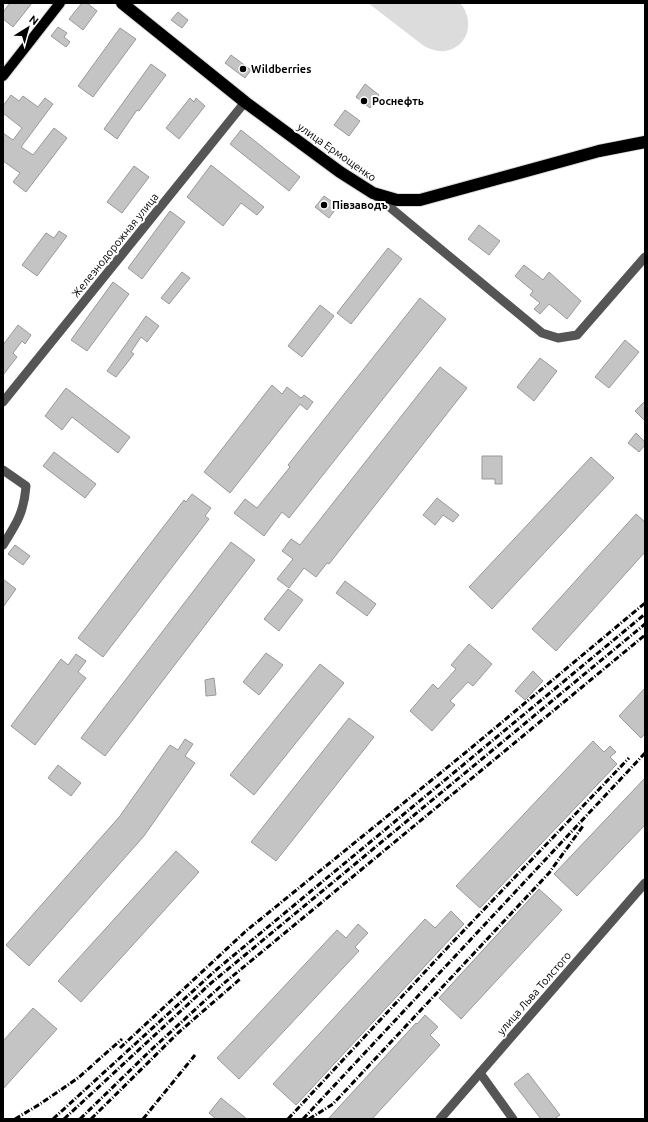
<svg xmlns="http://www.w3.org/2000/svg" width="648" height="1122" font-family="Ubuntu,sans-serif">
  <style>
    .green { fill: #dcdcdc }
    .building { fill: #c4c4c4; stroke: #999 }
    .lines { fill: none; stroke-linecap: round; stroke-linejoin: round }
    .major-casing { stroke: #dbdbdb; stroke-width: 12 }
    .highway-casing { stroke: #dbdbdb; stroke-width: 14 }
    .minor { stroke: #555; stroke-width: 9 }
    .major { stroke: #000; stroke-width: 10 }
    .highway { stroke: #000; stroke-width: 12 }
    .rail { stroke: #000; stroke-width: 3; stroke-dasharray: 6 2 1 2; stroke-linecap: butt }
    .poi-dot { fill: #000; stroke: #fff; stroke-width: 1.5 }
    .labels { text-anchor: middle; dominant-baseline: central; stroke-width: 4; stroke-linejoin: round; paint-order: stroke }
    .poi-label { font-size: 11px; font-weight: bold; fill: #000; stroke: #fff; text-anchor: start }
    .street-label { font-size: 11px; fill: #000; stroke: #fff }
  </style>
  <rect width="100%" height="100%" fill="#fff"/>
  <path class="green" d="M368,3H460C475,20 469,47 445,51C437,52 430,49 424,46Z"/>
  <g class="building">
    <polygon points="10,3 32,3 13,27 3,19 3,12"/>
    <polygon points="82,3 87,3 97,11 83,30 69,19"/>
    <polygon points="178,12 188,20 182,28 171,20"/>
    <polygon points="58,27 67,33 64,37 70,42 66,47 51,36"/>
    <polygon points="120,28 136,39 93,97 78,86"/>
    <polygon points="231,55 251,70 245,78 225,63"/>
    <polygon points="151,64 166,75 139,111 137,110 117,139 104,129"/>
    <polygon points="365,84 379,95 370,108 356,97"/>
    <polygon points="11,95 19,101 23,96 38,107 45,98 53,104 21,147 33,155 54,128 67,138 26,192 13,182 20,173 3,161 3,133 13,140 22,128 3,113 3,106"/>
    <polygon points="190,98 194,102 196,98 205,106 179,139 166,128"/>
    <polygon points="345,110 360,121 349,136 334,125"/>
    <polygon points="241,130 300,177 289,191 230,144"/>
    <polygon points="211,165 264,207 257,215 241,203 223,226 187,197"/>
    <polygon points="134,166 149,177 122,213 107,202"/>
    <polygon points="324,196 338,206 329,218 315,207"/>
    <polygon points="170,211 185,222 142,279 128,268"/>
    <polygon points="479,225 500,241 489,255 468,239"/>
    <polygon points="59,231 67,236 37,276 22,265 46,233 54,238"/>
    <polygon points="388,248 402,259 351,324 337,313"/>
    <polygon points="524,265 543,280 549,272 581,301 567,319 549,304 540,314 534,309 540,303 530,295 533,291 515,276"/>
    <polygon points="182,272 190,278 169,304 161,298"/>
    <polygon points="113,282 129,294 87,351 71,340"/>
    <polygon points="420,298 446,319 289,518 282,512 264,536 234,513 245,499 257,508 290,467 288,465"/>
    <polygon points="320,305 334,316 302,357 288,346"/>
    <polygon points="146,316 159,326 147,342 141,337 131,352 134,354 116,377 107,371"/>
    <polygon points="18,325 31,335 25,344 22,341 13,353 17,357 3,375 3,345"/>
    <polygon points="625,340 639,352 609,388 595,377"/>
    <polygon points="540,358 557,371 534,401 517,387"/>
    <polygon points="440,367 467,388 329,564 327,563 316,577 304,568 289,588 277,579 293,559 282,551 291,539 300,545"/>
    <polygon points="272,385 282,394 287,387 301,398 304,395 313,402 307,410 300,404 230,493 204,472"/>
    <polygon points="66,388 130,437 118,453 72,417 62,430 45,416"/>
    <polygon points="645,401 645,421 635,411"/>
    <polygon points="636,433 645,442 645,445 639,452 628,443"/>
    <polygon points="54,452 96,484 85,498 43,466"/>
    <polygon points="482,456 502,456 502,484 495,484 495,479 482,479"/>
    <polygon points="591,457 614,478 492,609 469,587"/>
    <polygon points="192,494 211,508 205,516 209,519 103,657 78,638 184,500 186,502"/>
    <polygon points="437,498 459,515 453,522 443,515 435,525 423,515"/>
    <polygon points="636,514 645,522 645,552 556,651 532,629"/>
    <polygon points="231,542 255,560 105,756 81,738"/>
    <polygon points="15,545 30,556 23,565 8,554"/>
    <polygon points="3,579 16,589 3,607"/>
    <polygon points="345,581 376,604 367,616 336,593"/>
    <polygon points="288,589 303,600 279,631 264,619"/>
    <polygon points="469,644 492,664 473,686 468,682 450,701 455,705 432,731 410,711 433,684 438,689 456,669 451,665"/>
    <polygon points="266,653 283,665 259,695 243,682"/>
    <polygon points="76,654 86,661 78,672 86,678 35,745 11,726 61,659 68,665"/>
    <polygon points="320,664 344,683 254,795 230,775"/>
    <polygon points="533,671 543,681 525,700 515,691"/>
    <polygon points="214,678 216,695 206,696 205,680"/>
    <polygon points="645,688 645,734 641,738 619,716"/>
    <polygon points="349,718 374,737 276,861 251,842"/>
    <polygon points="185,739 193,744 185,756 195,763 144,836 29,966 6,945 120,816 170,745 178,750"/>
    <polygon points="593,741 604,752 610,746 616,752 610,757 617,764 480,908 456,886"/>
    <polygon points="58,765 81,783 71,796 48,778"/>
    <polygon points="645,778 645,825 577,896 554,874"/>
    <polygon points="176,851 199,872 81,1002 58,981"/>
    <polygon points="539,889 562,910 461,1019 439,998"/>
    <polygon points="451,911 464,924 296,1105 273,1084 425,919 435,928"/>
    <polygon points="358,924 368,933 355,947 359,951 239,1079 217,1058 337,930 346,938"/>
    <polygon points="33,1008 57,1029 3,1089 3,1041"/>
    <polygon points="425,1015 438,1027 430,1035 440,1045 372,1119 328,1119 416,1023 417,1024"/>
    <polygon points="528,1073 560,1115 554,1119 541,1119 514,1084"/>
    <polygon points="221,1098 247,1119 216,1119 209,1113"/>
  </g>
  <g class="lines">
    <defs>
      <polyline id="major" points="3,76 60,3"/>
      <polyline id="highway" points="122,3 245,102 340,172 373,193 397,200 420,200 599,151 645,142"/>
    </defs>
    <use href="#major" class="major-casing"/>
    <use href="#highway" class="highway-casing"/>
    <g class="minor">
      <polyline points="375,195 542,333 558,338 577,335 645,257"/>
      <polyline points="3,402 245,102"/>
      <path d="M3,470L26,486C24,512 17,523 3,545"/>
      <polyline points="480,1073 513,1119"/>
      <polyline points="440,1119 645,883"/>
    </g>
    <use href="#major" class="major"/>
    <use href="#highway" class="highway"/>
    <g class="rail">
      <polyline points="120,1048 246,931 465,753 645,603"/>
      <polyline points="15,1119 40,1104 78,1078 122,1039"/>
      <polyline points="53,1119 216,970 645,614"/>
      <polyline points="64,1119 210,984 645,624"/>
      <polyline points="80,1119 151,1050 223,984 645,635"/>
      <polyline points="91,1119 178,1033 240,979"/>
      <polyline points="143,1119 195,1055"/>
      <polyline points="288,1119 449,946 629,758"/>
      <polyline points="303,1119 645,753"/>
      <polyline points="309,1119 333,1104 549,873 583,826"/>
    </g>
  </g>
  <g class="poi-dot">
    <circle cx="243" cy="69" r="4"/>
    <circle cx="364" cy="101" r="4"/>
    <circle cx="324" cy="205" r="4"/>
  </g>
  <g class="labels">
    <g class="poi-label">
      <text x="251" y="69">Wildberries</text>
      <text x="372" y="101">Роснефть</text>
      <text x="332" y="205">Пiвзаводъ</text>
    </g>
    <g class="street-label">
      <text transform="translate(337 152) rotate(35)">улица Ермощенко</text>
      <text transform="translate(115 245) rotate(-51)">Железнодорожная улица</text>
      <text transform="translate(534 993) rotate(-49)">улица Льва Толстого</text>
    </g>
  </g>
  <rect width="648" height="1122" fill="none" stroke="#000000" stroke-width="8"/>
  <g transform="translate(28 28) rotate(37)" stroke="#ffffff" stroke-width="3" paint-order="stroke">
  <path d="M0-3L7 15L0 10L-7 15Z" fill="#000000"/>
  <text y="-6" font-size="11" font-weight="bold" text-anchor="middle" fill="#000000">N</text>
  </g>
</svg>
